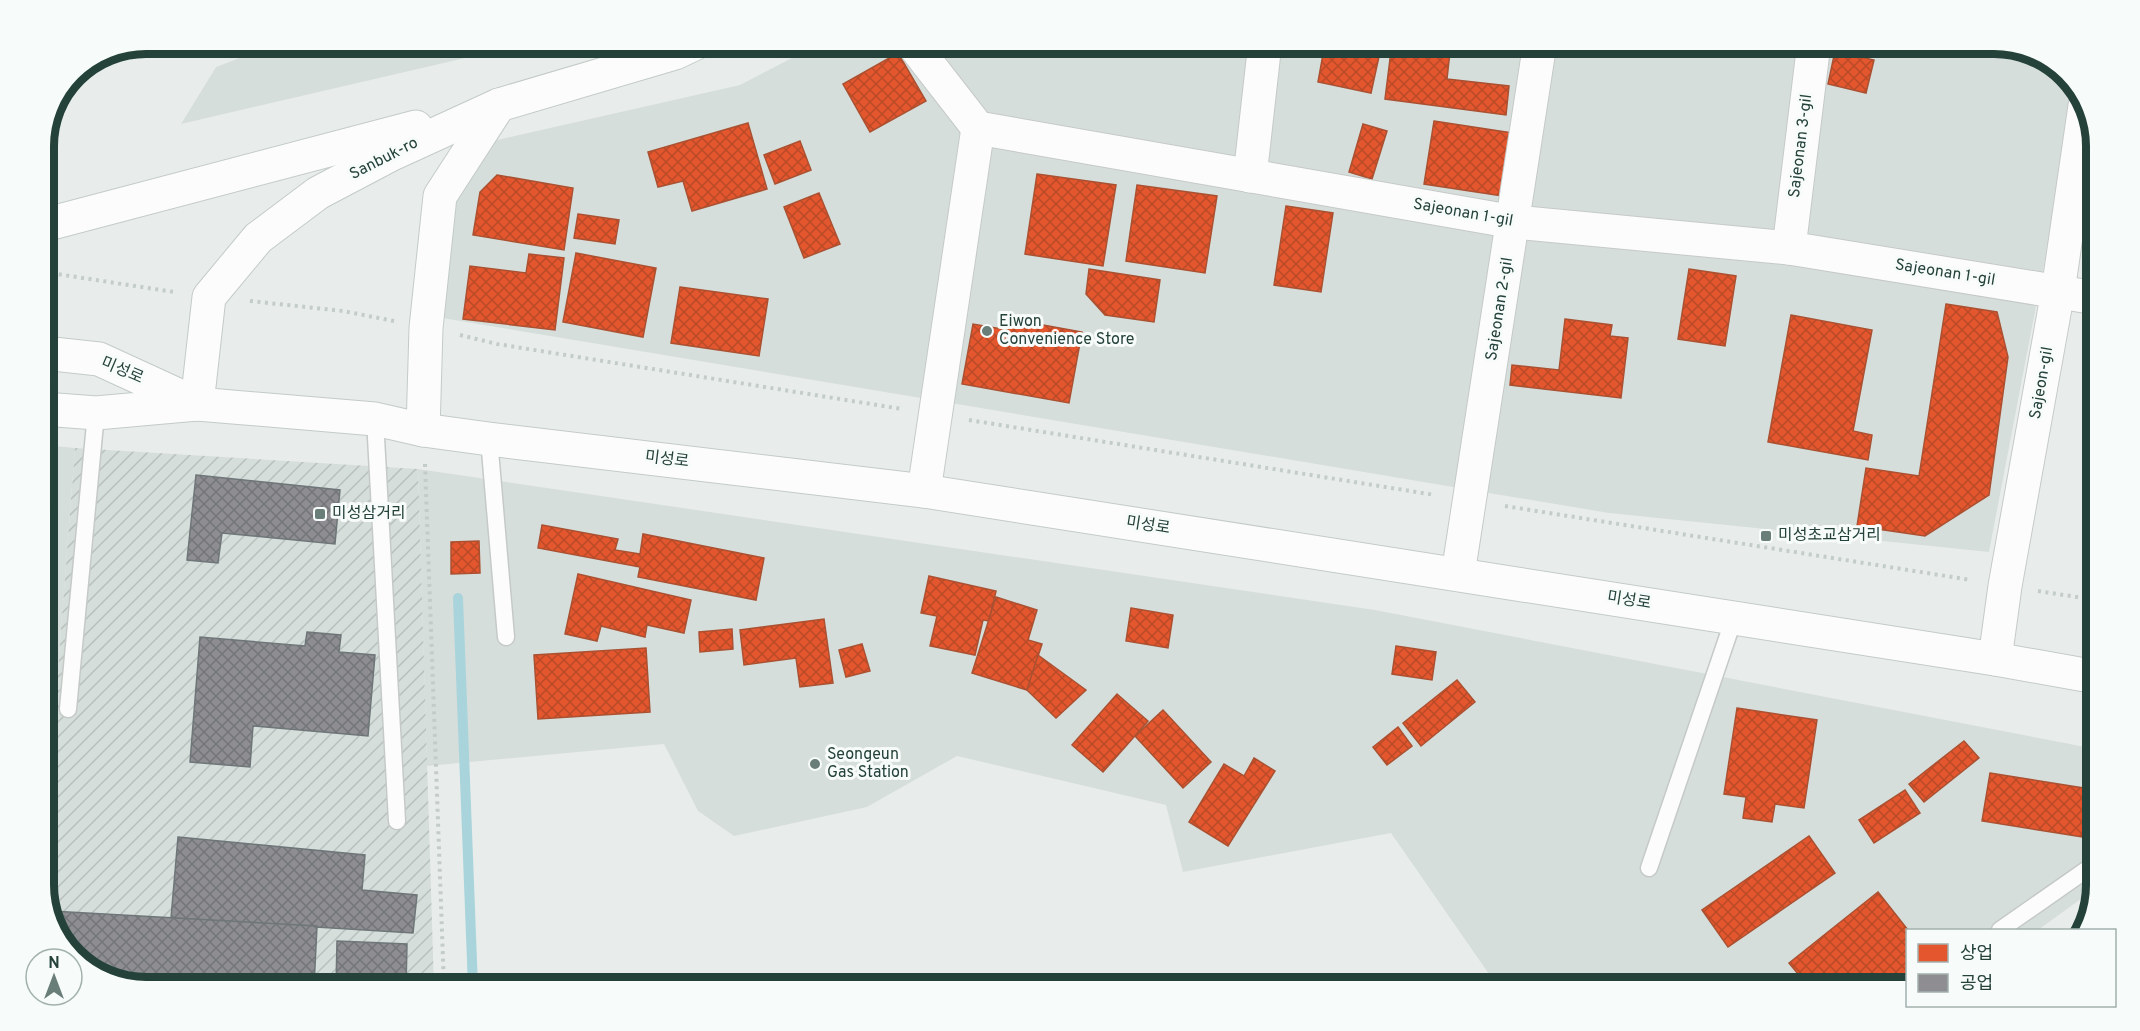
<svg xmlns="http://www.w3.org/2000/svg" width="2140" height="1031" font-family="Overpass,'Noto Sans KR',sans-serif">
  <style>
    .built { fill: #d6dedb }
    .industrial { fill: url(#industrial-furrows) }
    .shops { fill: url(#shops-cross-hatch); stroke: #aa5132; stroke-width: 1.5 }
    .industry { fill: url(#industry-cross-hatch); stroke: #6e7678; stroke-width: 1.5 }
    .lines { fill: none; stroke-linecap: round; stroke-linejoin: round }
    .stream { stroke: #a9d4db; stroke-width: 10 }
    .lane-casing { stroke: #c5cac8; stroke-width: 19 }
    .street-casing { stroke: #c5cac8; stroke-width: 35 }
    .secondary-casing { stroke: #c3cbc8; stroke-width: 35 }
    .path { stroke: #c3ccca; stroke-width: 4; stroke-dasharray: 3 4.5; stroke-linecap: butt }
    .lane { stroke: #fcfcfc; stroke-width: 16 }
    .street { stroke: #fcfcfc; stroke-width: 33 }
    .secondary { stroke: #fcfcfc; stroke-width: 33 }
    .poi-dot { fill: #697e78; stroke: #f7fbf9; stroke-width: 2 }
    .labels { text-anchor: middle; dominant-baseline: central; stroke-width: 6; stroke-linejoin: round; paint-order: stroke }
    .street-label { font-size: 16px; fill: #24423a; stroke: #f7fbf9 }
    .poi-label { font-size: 16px; fill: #24423a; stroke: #f7fbf9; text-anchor: start }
    .rim { fill: none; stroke: #24423a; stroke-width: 8 }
  </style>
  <defs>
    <pattern id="industrial-furrows" width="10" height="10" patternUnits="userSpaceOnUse" patternTransform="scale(1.5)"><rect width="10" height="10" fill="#d6dedb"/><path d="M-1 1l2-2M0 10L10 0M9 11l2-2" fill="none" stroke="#b8c0bd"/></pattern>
    <pattern id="shops-cross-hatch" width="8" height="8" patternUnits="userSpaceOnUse" patternTransform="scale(1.5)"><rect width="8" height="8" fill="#e4572e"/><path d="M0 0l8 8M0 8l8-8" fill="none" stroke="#b94a28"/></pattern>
    <pattern id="industry-cross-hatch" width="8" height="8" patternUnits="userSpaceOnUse" patternTransform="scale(1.5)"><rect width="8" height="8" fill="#8d8d92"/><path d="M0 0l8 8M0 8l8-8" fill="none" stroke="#737578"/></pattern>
  </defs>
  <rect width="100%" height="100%" fill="#e8edeb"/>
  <g class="built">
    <polygon points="1994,43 2039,54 2072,83 2055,207 1989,552 1609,513 442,318 448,210 497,140 740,85 819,44"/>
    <polygon points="276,44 276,43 503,44 461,59 181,124 216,67"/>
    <polygon points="44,445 75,448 50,771 44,771"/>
    <polygon points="418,469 1375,610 2096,749 2096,888 2038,930 1908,930 1907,987 1498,987 1391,833 1183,872 1166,805 957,756 867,807 734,836 698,811 664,744 427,766"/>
  </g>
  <polygon class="industrial" points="75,448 418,469 434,987 146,987 101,977 61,942 44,892 44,771 50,771"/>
  <g class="shops">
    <polygon points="1325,43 1382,43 1371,93 1318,82"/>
    <polygon points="1392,43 1451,43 1447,79 1509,86 1506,115 1385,99"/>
    <polygon points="1844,43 1909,43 1908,54"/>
    <polygon points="1835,51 1874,60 1866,93 1828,84"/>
    <polygon points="898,53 926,101 870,132 843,84"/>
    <polygon points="1434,121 1512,133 1502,196 1424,184"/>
    <polygon points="748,123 767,189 692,211 683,181 658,187 648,152"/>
    <polygon points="1363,124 1387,131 1372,179 1349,172"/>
    <polygon points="800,141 811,170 775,184 764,155"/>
    <polygon points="1037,174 1116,185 1103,266 1025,254"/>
    <polygon points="497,175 573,188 564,250 473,235 480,192"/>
    <polygon points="1137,185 1217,196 1205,273 1126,261"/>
    <polygon points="819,193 840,244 804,258 784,207"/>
    <polygon points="1286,206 1333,213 1321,292 1274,285"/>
    <polygon points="578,214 619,220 615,244 574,238"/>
    <polygon points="576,253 656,268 643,337 563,322"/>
    <polygon points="529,254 564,258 555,330 463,319 470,266 526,273"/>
    <polygon points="1089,269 1160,280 1154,322 1105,315 1086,294"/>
    <polygon points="1689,269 1736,276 1725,346 1678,339"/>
    <polygon points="680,287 768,299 759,356 671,343"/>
    <polygon points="1946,304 1997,312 2008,357 1989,495 1925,536 1857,526 1866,468 1919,476"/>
    <polygon points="1791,315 1872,330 1853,431 1872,435 1868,460 1768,442"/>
    <polygon points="1010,319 1082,332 1069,403 962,384 973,324 1008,330"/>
    <polygon points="1565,319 1612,325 1610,336 1628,338 1621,398 1510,385 1512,365 1559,370"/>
    <polygon points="542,525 618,539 615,550 640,554 643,534 764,558 756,600 638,577 640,567 538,548"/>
    <polygon points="479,541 480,573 451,574 451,542"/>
    <polygon points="578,574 691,600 684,633 647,625 645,637 601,626 597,641 565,634"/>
    <polygon points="929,576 996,591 989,621 983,620 975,655 930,646 937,616 921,613"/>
    <polygon points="996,597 1037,610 1028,640 1042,644 1027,690 972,673"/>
    <polygon points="1131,608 1173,615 1168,648 1126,641"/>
    <polygon points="824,619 833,683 800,687 796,658 744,665 740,630"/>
    <polygon points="732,629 733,649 700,652 699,632"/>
    <polygon points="862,644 870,671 846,677 839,650"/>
    <polygon points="1396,646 1436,652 1432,680 1392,674"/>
    <polygon points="646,648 650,712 538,719 534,655"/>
    <polygon points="1038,655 1086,690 1056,718 1027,690"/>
    <polygon points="1457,680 1475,702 1421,746 1403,723"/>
    <polygon points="1117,694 1148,721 1103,772 1072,745"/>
    <polygon points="1737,708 1817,720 1804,808 1775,804 1772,822 1743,818 1746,797 1724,794"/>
    <polygon points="1163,710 1211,762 1183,788 1135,736"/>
    <polygon points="1398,727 1412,746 1387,765 1373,747"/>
    <polygon points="1964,741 1979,758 1924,802 1909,784"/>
    <polygon points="1254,758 1275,771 1228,846 1189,822 1224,764 1244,776"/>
    <polygon points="1990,773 2096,790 2096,839 1982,821"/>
    <polygon points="1905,790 1920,813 1874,843 1859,820"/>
    <polygon points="1809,836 1835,873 1728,947 1702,910"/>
    <polygon points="1878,892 1908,930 1908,987 1809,987 1789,963"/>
  </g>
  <g class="industry">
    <polygon points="196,475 340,490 335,544 222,533 218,563 187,560"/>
    <polygon points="307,632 341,635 339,652 375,655 368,736 253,726 250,767 190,762 200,637 305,646"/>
    <polygon points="178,837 365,855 362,890 417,895 413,933 171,918"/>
    <polygon points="51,911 317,926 314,987 146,988 101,977 61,942"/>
    <polygon points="337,941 407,944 406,987 336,987"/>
  </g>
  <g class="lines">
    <polyline class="stream" points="458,598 473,987"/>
    <defs>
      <g id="lane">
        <polyline points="375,419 397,821"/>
        <polyline points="489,439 506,637"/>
        <polyline points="68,709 96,413"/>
        <polyline points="1649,868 1734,618"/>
        <polyline points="2000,930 2096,863"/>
      </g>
      <g id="street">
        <polyline points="912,43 978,128 1514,222 1789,248 2096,298"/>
        <polyline points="1250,176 1265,43"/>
        <polyline points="1789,248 1814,43"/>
        <polyline points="924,491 978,128"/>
        <polyline points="1458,574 1540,43"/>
        <polyline points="1995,659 2005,586 2058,291 2085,106"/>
      </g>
      <g id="secondary">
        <polyline points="696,43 675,53 499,105 392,154 318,193 258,238 209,297 197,404 375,419 423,430 489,439 924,491 1995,659 2096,677"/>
        <polyline points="44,225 416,127"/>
        <polyline points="44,353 99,359 197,404 96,413 44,409"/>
        <polyline points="423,430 426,328 440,196 499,105"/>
      </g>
    </defs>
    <use href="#lane" class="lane-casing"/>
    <use href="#street" class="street-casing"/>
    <use href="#secondary" class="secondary-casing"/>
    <g class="path">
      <polyline points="44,272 174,292"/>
      <polyline points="250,301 343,311 394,321"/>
      <polyline points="460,335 497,344 902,409"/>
      <polyline points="969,420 1435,495"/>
      <polyline points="425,464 444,987"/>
      <polyline points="1505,506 1971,580"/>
      <polyline points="2038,591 2096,600"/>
    </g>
    <use href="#lane" class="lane"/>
    <use href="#street" class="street"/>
    <use href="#secondary" class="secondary"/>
  </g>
  <g class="poi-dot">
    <circle cx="987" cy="331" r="6"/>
    <rect x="314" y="508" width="12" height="12" rx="3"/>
    <rect x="1760" y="530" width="12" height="12" rx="3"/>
    <circle cx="815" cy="764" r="6"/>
  </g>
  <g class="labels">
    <g class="street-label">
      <text transform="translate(1801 146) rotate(-83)">Sajeonan 3-gil</text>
      <text transform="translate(384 159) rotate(-27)">Sanbuk-ro</text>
      <text transform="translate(1463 213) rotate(10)">Sajeonan 1-gil</text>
      <text transform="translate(1945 273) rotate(9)">Sajeonan 1-gil</text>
      <text transform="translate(1500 309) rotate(-81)">Sajeonan 2-gil</text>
      <text transform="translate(122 371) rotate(23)">미성로</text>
      <text transform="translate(2042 383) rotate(-80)">Sajeon-gil</text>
      <text transform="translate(667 460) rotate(7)">미성로</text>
      <text transform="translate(1148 526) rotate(9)">미성로</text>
      <text transform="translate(1629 601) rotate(9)">미성로</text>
    </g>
    <g class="poi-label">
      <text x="999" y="322">Eiwon<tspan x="999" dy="18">Convenience Store</tspan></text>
      <text x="332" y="514">미성삼거리</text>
      <text x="1778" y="536">미성초교삼거리</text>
      <text x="827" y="755">Seongeun<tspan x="827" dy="18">Gas Station</tspan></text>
    </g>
  </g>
  <path d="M0 0H2140V1031H0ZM146 54H1994A92 92 0 0 1 2086 146V885A92 92 0 0 1 1994 977H146A92 92 0 0 1 54 885V146A92 92 0 0 1 146 54Z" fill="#f7fbf9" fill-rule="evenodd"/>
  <path class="rim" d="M146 54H1994A92 92 0 0 1 2086 146V885A92 92 0 0 1 1994 977H146A92 92 0 0 1 54 885V146A92 92 0 0 1 146 54Z"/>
  <rect x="1906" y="929" width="210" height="78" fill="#f7fbf9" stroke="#a3b1ad" stroke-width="1.5"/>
  <rect x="1918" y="944" width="30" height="18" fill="#e4572e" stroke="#a3b1ad" stroke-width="1.5"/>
  <text x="1960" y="959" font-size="18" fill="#24423a">상업</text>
  <rect x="1918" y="974" width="30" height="18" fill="#8d8d92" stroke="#a3b1ad" stroke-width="1.5"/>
  <text x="1960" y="989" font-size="18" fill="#24423a">공업</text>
  <g transform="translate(54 977)"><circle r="28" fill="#f7fbf9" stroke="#a3b1ad" stroke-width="1.5"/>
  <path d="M0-4.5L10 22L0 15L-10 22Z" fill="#697e78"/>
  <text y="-9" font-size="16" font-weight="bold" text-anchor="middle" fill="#24423a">N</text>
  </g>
</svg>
